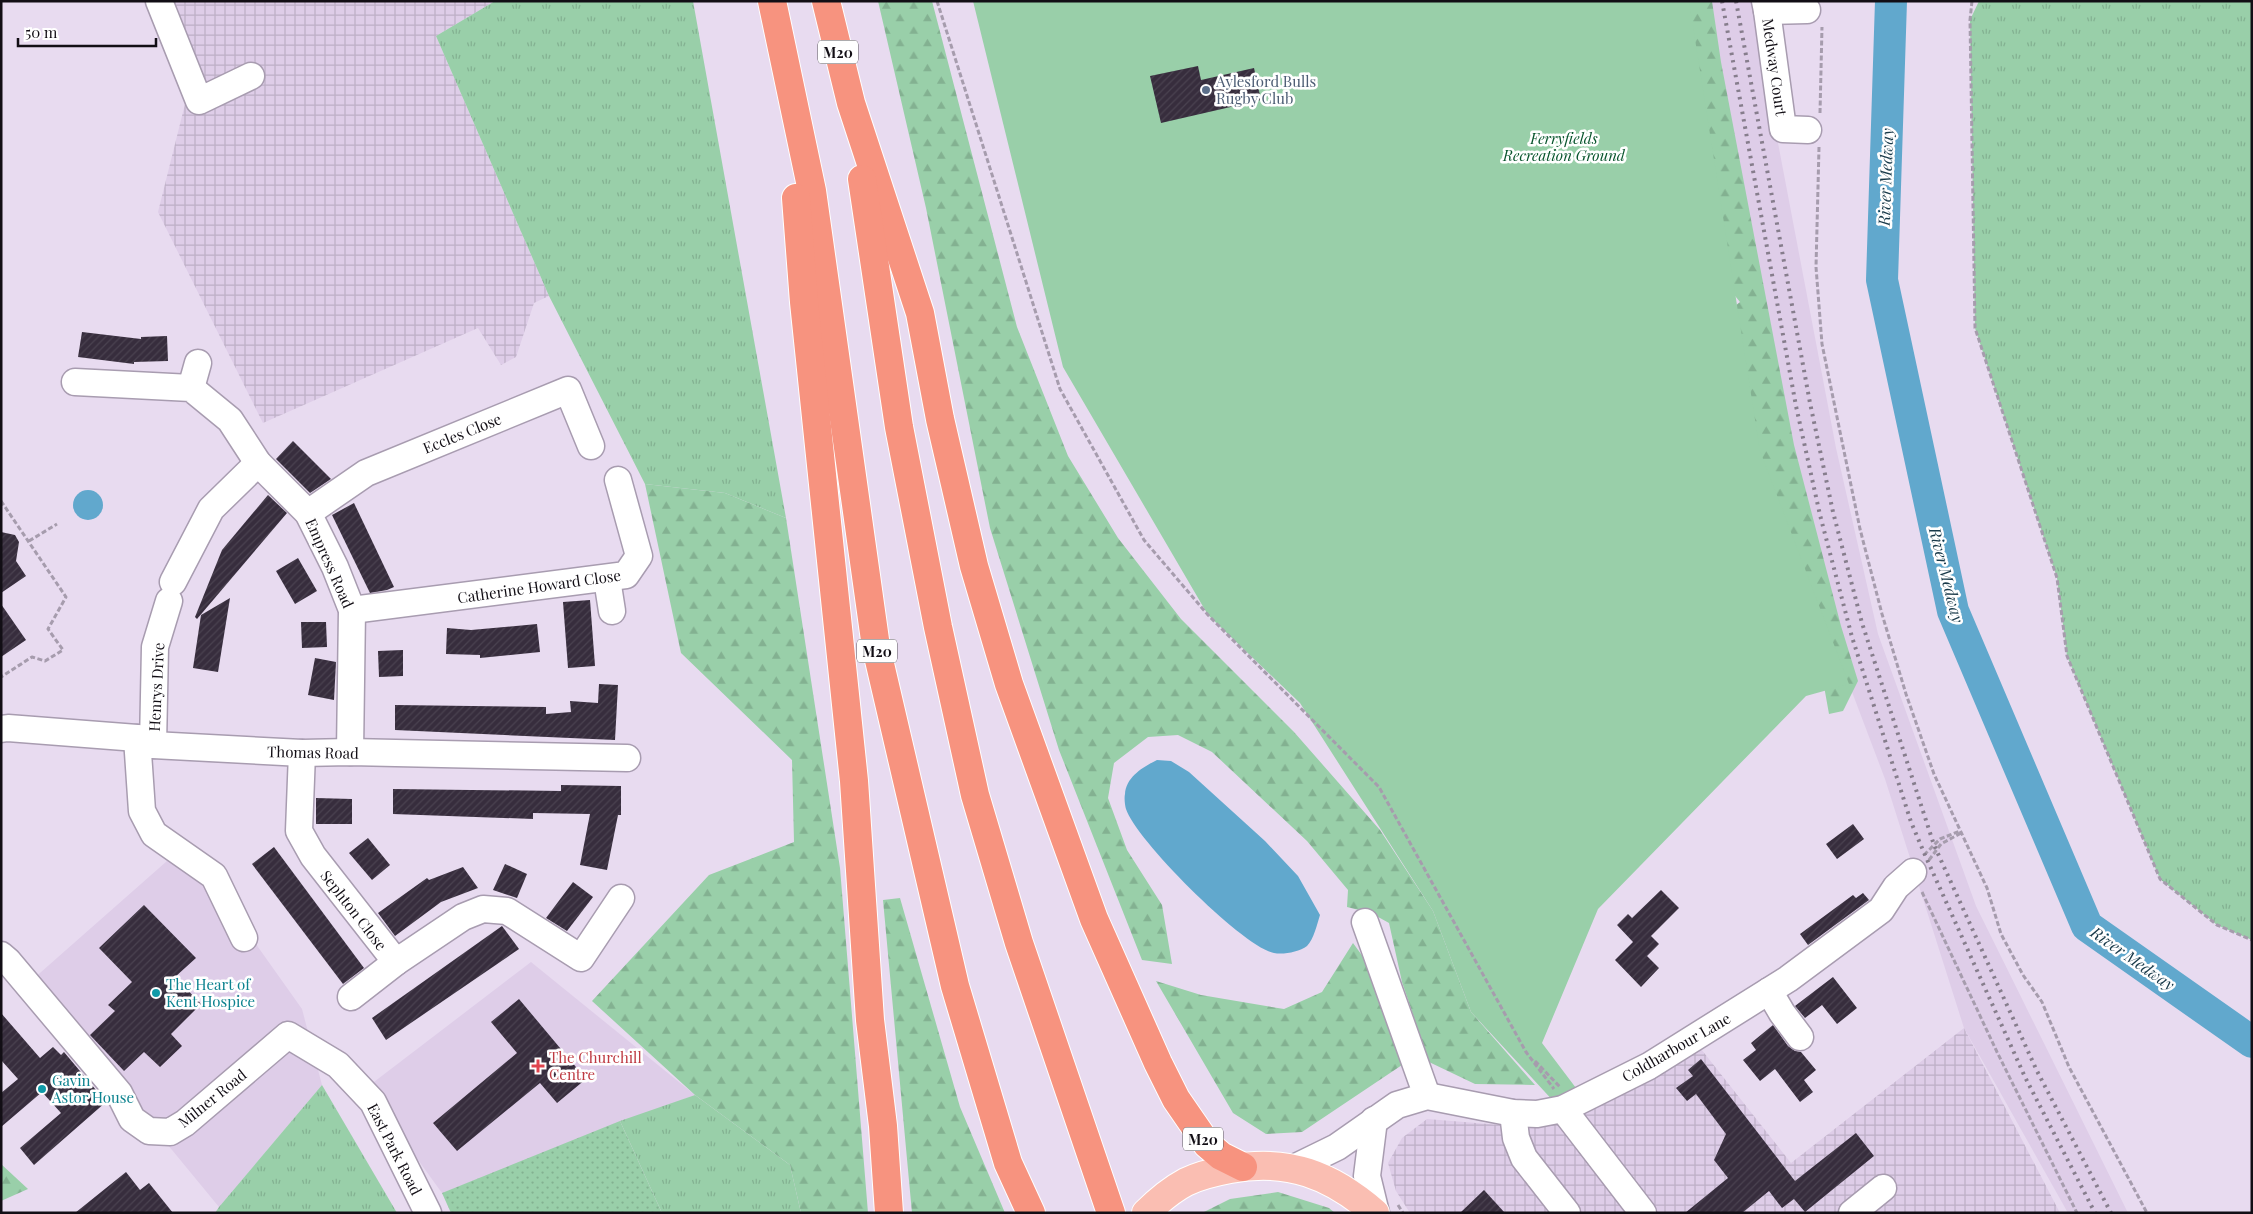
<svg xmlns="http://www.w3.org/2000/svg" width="2253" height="1214" font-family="'Playfair Display',serif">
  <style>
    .built { fill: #decde8 }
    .industrial { fill: url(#industrial-grid) }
    .grass { fill: url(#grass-tufts) }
    .forest { fill: url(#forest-firs) }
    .park { fill: #99cfa9 }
    .garden { fill: url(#garden-dots) }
    .water { fill: #61a8cd }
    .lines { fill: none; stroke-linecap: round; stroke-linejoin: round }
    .river { stroke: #61a8cd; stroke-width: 32 }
    .building { fill: url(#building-hatch) }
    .minor-casing { stroke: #a89cb0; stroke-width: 29 }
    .major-casing { stroke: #fff; stroke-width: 30 }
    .highway-casing { stroke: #fff; stroke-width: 30 }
    .path { stroke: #a69cad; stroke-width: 3; stroke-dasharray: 5 2.5; stroke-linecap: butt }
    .minor { stroke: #fff; stroke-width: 26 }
    .major { stroke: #fabeb2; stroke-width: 28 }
    .highway { stroke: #f7937f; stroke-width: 28 }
    .rail { stroke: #867d8c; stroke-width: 4; stroke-dasharray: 2.5 5; stroke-linecap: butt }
    .service-dot { fill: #5c6f8a; stroke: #fff; stroke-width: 2 }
    .culture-dot { fill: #0f9aa8; stroke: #fff; stroke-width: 2 }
    .health-dot { fill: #e0444e; stroke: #fff; stroke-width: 2 }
    .labels { text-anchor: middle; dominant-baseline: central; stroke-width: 5; stroke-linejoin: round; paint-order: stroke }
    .shield { fill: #fff; stroke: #59565b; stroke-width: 1 }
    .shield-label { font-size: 14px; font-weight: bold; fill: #120e15 }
    .street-label { font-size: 15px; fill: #120e15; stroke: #fff }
    .service-label { font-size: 15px; fill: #4e5e75; stroke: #fff; text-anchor: start }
    .park-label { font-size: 15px; font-style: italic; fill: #07542c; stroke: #fff }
    .culture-label { font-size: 15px; fill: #0d838f; stroke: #fff; text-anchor: start }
    .health-label { font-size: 15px; fill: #be3a42; stroke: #fff; text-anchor: start }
    .water-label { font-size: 16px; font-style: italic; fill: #183949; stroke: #fff }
  </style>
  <defs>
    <pattern id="industrial-grid" width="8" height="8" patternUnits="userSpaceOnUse" patternTransform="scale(1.25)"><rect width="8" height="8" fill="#decde8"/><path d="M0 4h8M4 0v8" fill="none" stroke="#bdafc6"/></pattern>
    <pattern id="grass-tufts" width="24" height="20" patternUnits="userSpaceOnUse" patternTransform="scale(1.25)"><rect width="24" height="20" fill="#99cfa9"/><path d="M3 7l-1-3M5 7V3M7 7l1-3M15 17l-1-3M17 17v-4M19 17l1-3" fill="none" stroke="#83b191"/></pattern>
    <pattern id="forest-firs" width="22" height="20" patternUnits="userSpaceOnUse" patternTransform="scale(1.25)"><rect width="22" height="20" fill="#99cfa9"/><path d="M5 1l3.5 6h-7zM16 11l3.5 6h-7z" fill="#83b191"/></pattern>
    <pattern id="garden-dots" width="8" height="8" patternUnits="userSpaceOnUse" patternTransform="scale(1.25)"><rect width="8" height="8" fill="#99cfa9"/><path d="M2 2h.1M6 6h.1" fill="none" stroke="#83b191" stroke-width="1.8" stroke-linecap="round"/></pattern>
    <pattern id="building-hatch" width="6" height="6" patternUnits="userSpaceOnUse" patternTransform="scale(1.25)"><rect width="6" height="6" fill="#372d3d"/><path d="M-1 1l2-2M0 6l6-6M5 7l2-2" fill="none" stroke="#4a4250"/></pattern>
  </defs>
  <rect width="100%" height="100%" fill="#e8dbf0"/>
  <g class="built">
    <polygon points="1703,1 1751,1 1836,448 1878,634 1976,906 2128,1213 2068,1213 1964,1028 1885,779 1849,684 1784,426"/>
    <polygon points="167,861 218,871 258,947 302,1009 322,1085 219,1207 32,980"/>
    <polygon points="531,962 695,1095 442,1193 392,1124 370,1085"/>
  </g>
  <g class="industrial">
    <polygon points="167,1 495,1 436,36 549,296 534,303 516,357 501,365 478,328 263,423 158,212 193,72"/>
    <polygon points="1964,1028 2060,1213 1410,1213 1396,1191 1388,1163 1402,1138 1427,1119 1527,1127 1596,1100 1613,1099 1701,1049 1791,1163"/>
  </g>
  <g class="grass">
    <polygon points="495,1 693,1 786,518 725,493 645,484 549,296 436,36"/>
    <polygon points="1979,1 2252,1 2252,940 2217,925 2160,879 2067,656 2057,578 1975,328 1970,20"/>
    <polygon points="322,1085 397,1213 215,1213 219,1207"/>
    <polygon points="695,1095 790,1165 801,1213 662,1213 620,1121"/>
  </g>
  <g class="forest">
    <polygon points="878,1 932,1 1017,327 1068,456 1118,538 1181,619 1294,732 1380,830 1433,911 1471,1012 1535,1085 1475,1084 1429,1062 1402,982 1389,923 1371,913 1347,907 1348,890 1307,841 1212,752 1178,735 1148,737 1114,763 1108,798 1127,850 1162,905 1172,964 1142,960 1059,750 990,528 926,208"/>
    <polygon points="1677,1 1712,1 1721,62 1794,445 1841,626 1858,681 1843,711 1829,714 1822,675 1784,582 1724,315 1740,302 1723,281"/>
    <polygon points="645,484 725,493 786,518 840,868 868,1213 801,1213 790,1165 695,1095 592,1001 709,875 794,842 792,760 681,653"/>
    <polygon points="900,898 960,1107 1005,1213 912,1213 883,900"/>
    <polygon points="1353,943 1369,965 1405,1063 1302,1132 1266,1134 1233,1113 1156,981 1201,995 1284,1009 1322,992"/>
    <polygon points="1,1164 28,1189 1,1201"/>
    <polygon points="1278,1192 1329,1208 1335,1213 1202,1213 1230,1199"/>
  </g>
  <polygon class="park" points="973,1 1689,1 1760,451 1849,684 1806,696 1598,909 1542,1043 1579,1092 1556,1104 1471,1012 1433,911 1300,703 1208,615 1063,367"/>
  <polygon class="garden" points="620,1121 662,1213 451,1213 442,1193"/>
  <g class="water">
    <circle cx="88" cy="505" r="15"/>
    <path d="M1157,760L1171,761L1189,772L1265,841L1298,876L1320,915C1317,924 1314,939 1307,946C1299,952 1283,955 1274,953C1243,947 1136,840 1126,809C1125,806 1124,798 1125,794C1126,777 1143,767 1157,760Z"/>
  </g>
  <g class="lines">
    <polyline class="river" points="1891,1 1882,280 1953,611 2087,926 2252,1042"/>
  </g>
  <g class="building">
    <polygon points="1198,66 1201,80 1254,68 1261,100 1161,123 1150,76"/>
    <polygon points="82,332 141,339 141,337 167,336 168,361 134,362 134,364 78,357"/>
    <polygon points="293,441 331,479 310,493 276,459"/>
    <polygon points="268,495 287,513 197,619 195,617 222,550"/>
    <polygon points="354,503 394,587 387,590 370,593 332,515"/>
    <polygon points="1,532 15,535 19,542 16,561 26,576 1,593"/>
    <polygon points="298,558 317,591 295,604 276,571"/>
    <polygon points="230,598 218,672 193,668 201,615"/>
    <polygon points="590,600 595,666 568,668 563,602"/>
    <polygon points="1,604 26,640 1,657"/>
    <polygon points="301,622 326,622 327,647 302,648"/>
    <polygon points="537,624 540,652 480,658 480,655 446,654 447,628 471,630"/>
    <polygon points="403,650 403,676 379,677 378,651"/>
    <polygon points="315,658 336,662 334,700 308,695"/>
    <polygon points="599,684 618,685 615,740 395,730 395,705 546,707 546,714 571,712 570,701 598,703"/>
    <polygon points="561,785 621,786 621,815 618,815 607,870 580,865 590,814 533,813 533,819 393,814 393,789 561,791"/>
    <polygon points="316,798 352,799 352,824 316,824"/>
    <polygon points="1853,824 1864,839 1837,859 1826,844"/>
    <polygon points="368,838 390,865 372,880 349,853"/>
    <polygon points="274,847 364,968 343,984 252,864"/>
    <polygon points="505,864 527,874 517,898 493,890"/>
    <polygon points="463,867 478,888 441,902 395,936 378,913 427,878 429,880"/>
    <polygon points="573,882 593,897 567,931 546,918"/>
    <polygon points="1661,890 1679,908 1651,936 1659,944 1647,956 1659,968 1641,987 1615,960 1633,942 1617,925 1628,914 1632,918"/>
    <polygon points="1863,893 1869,900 1808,945 1800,934 1853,895 1856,898"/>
    <polygon points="144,905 196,958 175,977 201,1004 171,1034 182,1046 160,1067 144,1052 124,1071 90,1035 115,1011 108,1005 132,982 99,948"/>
    <polygon points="502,926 519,949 386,1040 372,1018"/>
    <polygon points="1833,977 1857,1008 1837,1024 1822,1005 1805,1018 1795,1006"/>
    <polygon points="519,999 586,1079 557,1103 540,1083 457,1151 433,1123 517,1053 491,1022"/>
    <polygon points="1,1013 40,1058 53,1047 61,1055 64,1052 106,1102 34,1165 20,1148 61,1113 42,1092 1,1127 1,1093 18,1079 1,1060"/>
    <polygon points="1773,1025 1788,1046 1795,1051 1801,1052 1816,1070 1804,1080 1813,1092 1800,1102 1775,1069 1760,1081 1743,1060 1756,1050 1751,1043"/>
    <polygon points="1701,1059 1795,1181 1856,1133 1874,1156 1805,1212 1794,1199 1782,1208 1769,1191 1742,1213 1685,1213 1728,1178 1714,1160 1726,1134 1696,1094 1687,1101 1676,1088 1693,1076 1688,1070"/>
    <polygon points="126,1172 140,1190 149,1183 173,1213 75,1213"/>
    <polygon points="1484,1190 1505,1213 1460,1213"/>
  </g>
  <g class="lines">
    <defs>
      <g id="minor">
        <polyline points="159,1 199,101 251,76"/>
        <polyline points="1765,1 1767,11 1807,10"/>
        <polyline points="1767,11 1783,129 1808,130"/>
        <polyline points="75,382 191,388 230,420 258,463 308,513 335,567 352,610 350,752"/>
        <polyline points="191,388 198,363"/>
        <polyline points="308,513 366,473 568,390 591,446"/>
        <polyline points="607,579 612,611"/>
        <polyline points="173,582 211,509 258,463"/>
        <polyline points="352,610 626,575 639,556 618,480"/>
        <polyline points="1,729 8,728 137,738 153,745 302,753 350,752 627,758"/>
        <polyline points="137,738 142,811 154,834 214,876 244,938"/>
        <polyline points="153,745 155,647 169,601"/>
        <polyline points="302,753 299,831 313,856 396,962 463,917 483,909 507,911 581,958 621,898"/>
        <polyline points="1365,922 1427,1096"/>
        <polyline points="1,955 8,961 119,1093 132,1119 149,1131 170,1132 185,1123 288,1035 338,1065 373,1102 428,1213"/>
        <polyline points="1769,991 1782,1013 1800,1037"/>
        <polyline points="351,997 396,962"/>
        <polyline points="1563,1109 1643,1213"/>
        <polyline points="1513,1113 1516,1138 1524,1158 1567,1213"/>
        <polyline points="1374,1120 1367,1176 1376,1213"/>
        <polyline points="1294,1168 1337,1147 1397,1105 1427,1096 1513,1113 1537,1114 1563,1109 1649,1066 1788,979 1881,910 1896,887 1913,872"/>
        <polyline points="1852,1213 1883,1188"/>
      </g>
      <path id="major" d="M1146,1213C1158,1201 1171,1190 1186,1182C1200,1175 1214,1172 1230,1169C1288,1158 1331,1175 1375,1213"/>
      <g id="highway">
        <polyline points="772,1 812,191 876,647 955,986 1008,1163 1031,1213"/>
        <polyline points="826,1 851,103 920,313 940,419 974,566 1009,684 1094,919 1158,1063 1176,1099 1207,1144 1221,1156 1243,1167"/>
        <polyline points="862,179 899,427 938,627 975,795 1019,943 1111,1213"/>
        <polyline points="796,198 804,302 854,781 870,1020 883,1126 889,1213"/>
      </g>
    </defs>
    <use href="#minor" class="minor-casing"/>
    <use href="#major" class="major-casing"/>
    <use href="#highway" class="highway-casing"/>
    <g class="path">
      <polyline points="937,1 1060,389 1144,540 1208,615 1379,787 1526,1052 1554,1089"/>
      <polyline points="1972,1 1970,20 1975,328 2057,578 2067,656 2160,879 2217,925 2252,940"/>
      <polyline points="1820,113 1822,27"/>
      <polyline points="1819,147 1816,267 1822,344 1860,529 1882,614 1906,694 1934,774 1987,888 2001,934 2023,975 2042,1002 2069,1067 2147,1213"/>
      <polyline points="1,501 66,597 48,629 63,650 45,661 32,657 1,677"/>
      <polyline points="29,541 57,524"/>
      <polyline points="1924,855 1940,839 1960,831"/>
      <polyline points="1929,860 1941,844 1961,833"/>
      <polyline points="1922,892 1997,1052 2077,1213"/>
      <polyline points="1535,1061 1560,1087"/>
      <polyline points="1398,1205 1403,1213"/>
    </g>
    <use href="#minor" class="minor"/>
    <use href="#major" class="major"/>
    <use href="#highway" class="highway"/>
    <g class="rail">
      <polyline points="1722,1 1796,406 1820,515 1852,637 1911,822 1925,855 2025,1077 2095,1213"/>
      <polyline points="1736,1 1810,403 1833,512 1862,623 1934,845 2037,1071 2111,1213"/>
    </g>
  </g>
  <circle class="service-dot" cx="1206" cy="90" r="5"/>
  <g class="culture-dot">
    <circle cx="156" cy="993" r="5"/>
    <circle cx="42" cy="1089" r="5"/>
  </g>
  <path class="health-dot" d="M535.5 1058.5h5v5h5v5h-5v5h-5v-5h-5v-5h5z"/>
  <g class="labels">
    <g class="shield">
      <rect x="818" y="40.5" width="40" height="23" rx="4"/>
      <rect x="857" y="639.5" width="40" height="23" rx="4"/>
      <rect x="1183" y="1127.5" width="40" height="23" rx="4"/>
    </g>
    <g class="shield-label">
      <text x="838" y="52">M20</text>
      <text x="877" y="651">M20</text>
      <text x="1203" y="1139">M20</text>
    </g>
    <g class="street-label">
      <text transform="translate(1775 67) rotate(82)">Medway Court</text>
      <text transform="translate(462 433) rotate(-22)">Eccles Close</text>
      <text transform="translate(330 563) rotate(66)">Empress Road</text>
      <text transform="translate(539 586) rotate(-8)">Catherine Howard Close</text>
      <text transform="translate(156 687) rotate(-87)">Henrys Drive</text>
      <text transform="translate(313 752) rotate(1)">Thomas Road</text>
      <text transform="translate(354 910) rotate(52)">Sephton Close</text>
      <text transform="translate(1676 1047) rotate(-30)">Coldharbour Lane</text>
      <text transform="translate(212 1098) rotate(-39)">Milner Road</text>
      <text transform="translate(395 1149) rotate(63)">East Park Road</text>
    </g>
    <g class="service-label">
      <text x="1216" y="81">Aylesford Bulls<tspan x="1216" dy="17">Rugby Club</tspan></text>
    </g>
    <g class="park-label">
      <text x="1564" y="138">Ferryfields<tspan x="1564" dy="17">Recreation Ground</tspan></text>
    </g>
    <g class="culture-label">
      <text x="166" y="984">The Heart of<tspan x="166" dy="17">Kent Hospice</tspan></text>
      <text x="52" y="1080">Gavin<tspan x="52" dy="17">Astor House</tspan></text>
    </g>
    <g class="health-label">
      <text x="549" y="1057">The Churchill<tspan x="549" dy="17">Centre</tspan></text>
    </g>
    <g class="water-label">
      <text transform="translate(1885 177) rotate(-88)">River Medway</text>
      <text transform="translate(1947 575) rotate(76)">River Medway</text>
      <text transform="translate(2133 958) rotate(35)">River Medway</text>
    </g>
  </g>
  <rect width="2253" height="1214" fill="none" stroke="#120e15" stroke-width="5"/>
  <path d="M18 38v8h138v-8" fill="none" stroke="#120e15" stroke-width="2.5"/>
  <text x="25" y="38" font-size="15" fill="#120e15" stroke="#ffffff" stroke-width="4" paint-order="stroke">50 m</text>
</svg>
